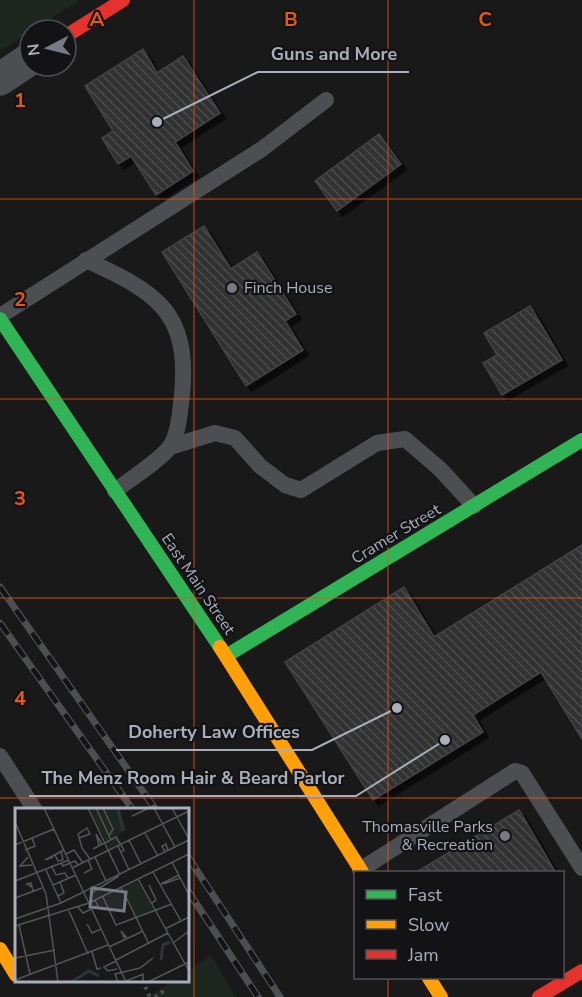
<svg xmlns="http://www.w3.org/2000/svg" width="582" height="997" font-family="'Nunito Sans',sans-serif">
  <style>
    .park { fill: #1e2620 }
    .building { fill: url(#building-back-hatch); stroke: #414245; stroke-width: 1.5; filter: url(#shadow) }
    .lines { fill: none; stroke-linecap: round; stroke-linejoin: round }
    .path { stroke: #4f5054; stroke-width: 4; stroke-dasharray: 3 4.5; stroke-linecap: butt }
    .lane { stroke: #4d4e52; stroke-width: 16 }
    .street { stroke: #4d4e52; stroke-width: 33 }
    .fast { stroke: #30b455; stroke-width: 14 }
    .slow { stroke: #ff9f0a; stroke-width: 14 }
    .jam { stroke: #e5322d; stroke-width: 14 }
    .rail-casing { stroke: #4d4e51; stroke-width: 7 }
    .rail { stroke: #131315; stroke-width: 4.5; stroke-dasharray: 14; stroke-linecap: butt }
    .grid { fill: none; stroke: #e8590c; stroke-width: 1.5; stroke-opacity: 0.55 }
    .poi-dot { fill: #777a82; stroke: #131315; stroke-width: 2 }
    .labels { text-anchor: middle; dominant-baseline: central; stroke-width: 4.5; stroke-linejoin: round; paint-order: stroke }
    .poi-label { font-size: 16px; fill: #a9aeba; stroke: #131315; text-anchor: start }
    .street-label { font-size: 16px; fill: #a9aeba; stroke: #131315 }
    .inset-river { fill: none; stroke: #2b333c; stroke-width: 3 }
    .inset-road { fill: none; stroke: #535559; stroke-width: 1.5 }
    .view { fill: #777a82; fill-opacity: 0.15; stroke: #777a82; stroke-width: 3 }
    .inset-edge { fill: none; stroke: #a9aeba; stroke-width: 3 }
    .grid-label { font-size: 20px; text-anchor: middle; font-weight: bold; fill: #e8590c; stroke: #131315; stroke-width: 4.5; stroke-linejoin: round; paint-order: stroke }
    .leader { fill: none; stroke: #a9aeba; stroke-width: 2 }
    .callout-dot { fill: #a9aeba; stroke: #131315; stroke-width: 2 }
    .callout-label { font-size: 18px; text-anchor: middle; font-weight: bold; fill: #a9aeba; stroke: #131315; stroke-width: 4.5; stroke-linejoin: round; paint-order: stroke }
  </style>
  <defs>
    <pattern id="building-back-hatch" width="6" height="6" patternUnits="userSpaceOnUse" patternTransform="scale(1.5)"><rect width="6" height="6" fill="#313131"/><path d="M-1 5l2 2M0 0l6 6M5-1l2 2" fill="none" stroke="#4c4c4d"/></pattern>
    <filter id="shadow"><feDropShadow dx="5.5" dy="5.5" stdDeviation="0" flood-color="#0009"/></filter>
  </defs>
  <rect width="100%" height="100%" fill="#191919"/>
  <g class="park">
    <polygon points="0,0 80,0 0,51"/>
    <polygon points="211,955 236,997 149,997 173,981 188,980 188,971"/>
  </g>
  <g class="building">
    <polygon points="143,49 157,73 183,56 220,113 175,142 193,171 156,195 131,156 118,164 102,138 113,131 85,86"/>
    <polygon points="379,134 401,164 337,211 315,181"/>
    <polygon points="204,226 231,269 257,252 296,314 285,321 303,350 246,386 162,252"/>
    <polygon points="530,306 562,360 502,395 483,363 497,355 484,333"/>
    <polygon points="582,545 582,739 541,672 473,715 483,732 373,800 285,662 404,587 434,637"/>
    <polygon points="519,810 556,873 415,873"/>
  </g>
  <g class="lines">
    <g class="path">
      <polyline points="142,980 150,997"/>
      <polyline points="155,997 162,992 165,997"/>
    </g>
    <g class="lane">
      <path d="M86,260C156,292 190,311 182,395C180,410 179,435 169,448C157,463 131,478 115,491"/>
      <polyline points="0,316 262,149 326,100"/>
      <polyline points="170,447 215,433 235,438 260,466 285,485 301,490 377,443 405,439 440,469 474,506"/>
      <polyline points="0,756 35,810"/>
      <polyline points="360,870 515,771 522,773 582,868"/>
    </g>
    <polyline class="street" points="0,79 30,59"/>
    <g class="fast">
      <polyline points="0,319 220,647"/>
      <polyline points="226,656 582,440"/>
    </g>
    <g class="slow">
      <polyline points="220,647 362,872"/>
      <polyline points="0,949 16,975"/>
      <polyline points="429,978 441,997"/>
    </g>
    <g class="jam">
      <polyline points="66,36 123,0"/>
      <polyline points="539,997 582,971"/>
    </g>
    <defs>
      <g id="rail">
        <polyline points="0,587 156,810"/>
        <polyline points="0,623 133,810"/>
        <polyline points="188,857 280,997"/>
        <polyline points="188,891 258,997"/>
      </g>
    </defs>
    <use href="#rail" class="rail-casing"/>
    <use href="#rail" class="rail"/>
  </g>
  <path class="grid" d="M194,0V997M388,0V872M0,199H582M0,399H582M0,598H582M0,798H582M388,978V997"/>
  <g class="poi-dot">
    <circle cx="232" cy="288" r="6"/>
    <circle cx="505" cy="836" r="6"/>
  </g>
  <g class="labels">
    <g class="poi-label">
      <text x="244" y="288">Finch House</text>
      <text x="493" y="827" text-anchor="end">Thomasville Parks<tspan x="493" dy="18">&amp; Recreation</tspan></text>
    </g>
    <g class="street-label">
      <text transform="translate(396 534) rotate(-31)">Cramer Street</text>
      <text transform="translate(198 584) rotate(56)">East Main Street</text>
    </g>
  </g>
  <g transform="translate(15 808)">
    <rect width="174" height="174" fill="#191919"/>
    <path d="M74,0H102L112,21L103,27L107,35L94,40Z" fill="#1e2620"/>
    <path d="M123,73L139,103L121,108L108,80Z" fill="#1e2620"/>
    <path class="inset-river" d="M103,0L108,23M146,152L148,137L155,134M56,174L74,163L84,168"/>
    <path class="inset-road" d="M29,0L111,174M73,0L105,67M81,0L96,32M88,0L98,21L94,28M139,0L160,39M157,0L174,31M117,8L134,0M0,14L31,86L43,174M130,25L143,48M64,30L75,26L72,20L63,26L67,40L75,51M114,32L126,56M0,37L39,21M84,37L81,26L87,36M103,38L114,62M78,41L101,29L109,42L106,44M10,42L20,38L17,30M150,44L147,38L151,36L153,43M51,46L59,42L68,55M40,47L43,53L48,52L46,43M13,49L5,58L17,57M38,49L30,52L49,42M80,49L91,73M157,54L174,87M46,55L48,58L60,53L63,57M37,59L41,67L50,65L53,70M57,60L174,3M31,62L46,95M138,64L166,113M69,65L77,61L73,52M123,71L174,163M0,73L54,52M146,76L164,67M148,76L165,70M38,77L61,67M134,77L141,92L137,95M17,79L12,76L16,75L18,83M106,79L134,136M78,84L104,68M43,88L49,85L45,74M88,89L101,117L157,96M0,90L27,80M63,99L68,105L83,98L80,92M54,103L73,146M0,111L46,95L174,32M72,116L77,125L86,121M4,117L15,166M0,118L74,95L174,46M150,121L174,109M110,131L106,123L112,130M158,135L174,123M94,139L128,123M77,144L82,161L86,160M0,150L40,142M101,152L153,125M101,153L89,159L93,163L102,161M0,172L93,137M111,173L128,166V174M103,174L100,166L125,160L138,150M133,174L174,154"/>
    <path class="view" d="M77,80L111,84L109,103L75,99Z"/>
    <rect width="174" height="174" class="inset-edge"/>
  </g>
  <g class="grid-label">
    <text x="97" y="26">A</text>
    <text x="291" y="26">B</text>
    <text x="485" y="26">C</text>
    <text x="20" y="107">1</text>
    <text x="20" y="306">2</text>
    <text x="20" y="505">3</text>
    <text x="20" y="705">4</text>
  </g>
  <path class="leader" d="M157 122L258 72H409M397 708L312 750H116M445 740L356 796H29"/>
  <g class="callout-dot">
    <circle cx="157" cy="122" r="6"/>
    <circle cx="397" cy="708" r="6"/>
    <circle cx="445" cy="740" r="6"/>
  </g>
  <g class="callout-label">
    <text x="334" y="60">Guns and More</text>
    <text x="214" y="738">Doherty Law Offices</text>
    <text x="193" y="784">The Menz Room Hair &amp; Beard Parlor</text>
  </g>
  <rect x="354" y="871" width="210" height="108" fill="#131315" stroke="#4f5157" stroke-width="1.5"/>
  <rect x="366" y="890" width="30" height="9" fill="#30b455" stroke="#4f5157" stroke-width="1.5"/>
  <text x="408" y="901" font-size="18" fill="#a9aeba">Fast</text>
  <rect x="366" y="920" width="30" height="9" fill="#ff9f0a" stroke="#4f5157" stroke-width="1.5"/>
  <text x="408" y="931" font-size="18" fill="#a9aeba">Slow</text>
  <rect x="366" y="950" width="30" height="9" fill="#e5322d" stroke="#4f5157" stroke-width="1.5"/>
  <text x="408" y="961" font-size="18" fill="#a9aeba">Jam</text>
  <g transform="translate(48 48) rotate(263)"><circle r="28" fill="#131315" stroke="#4f5157" stroke-width="1.5"/>
  <path d="M0-4.5L10 22L0 15L-10 22Z" fill="#777a82"/>
  <text y="-9" font-size="16" font-weight="bold" text-anchor="middle" fill="#a9aeba">N</text>
  </g>
</svg>
